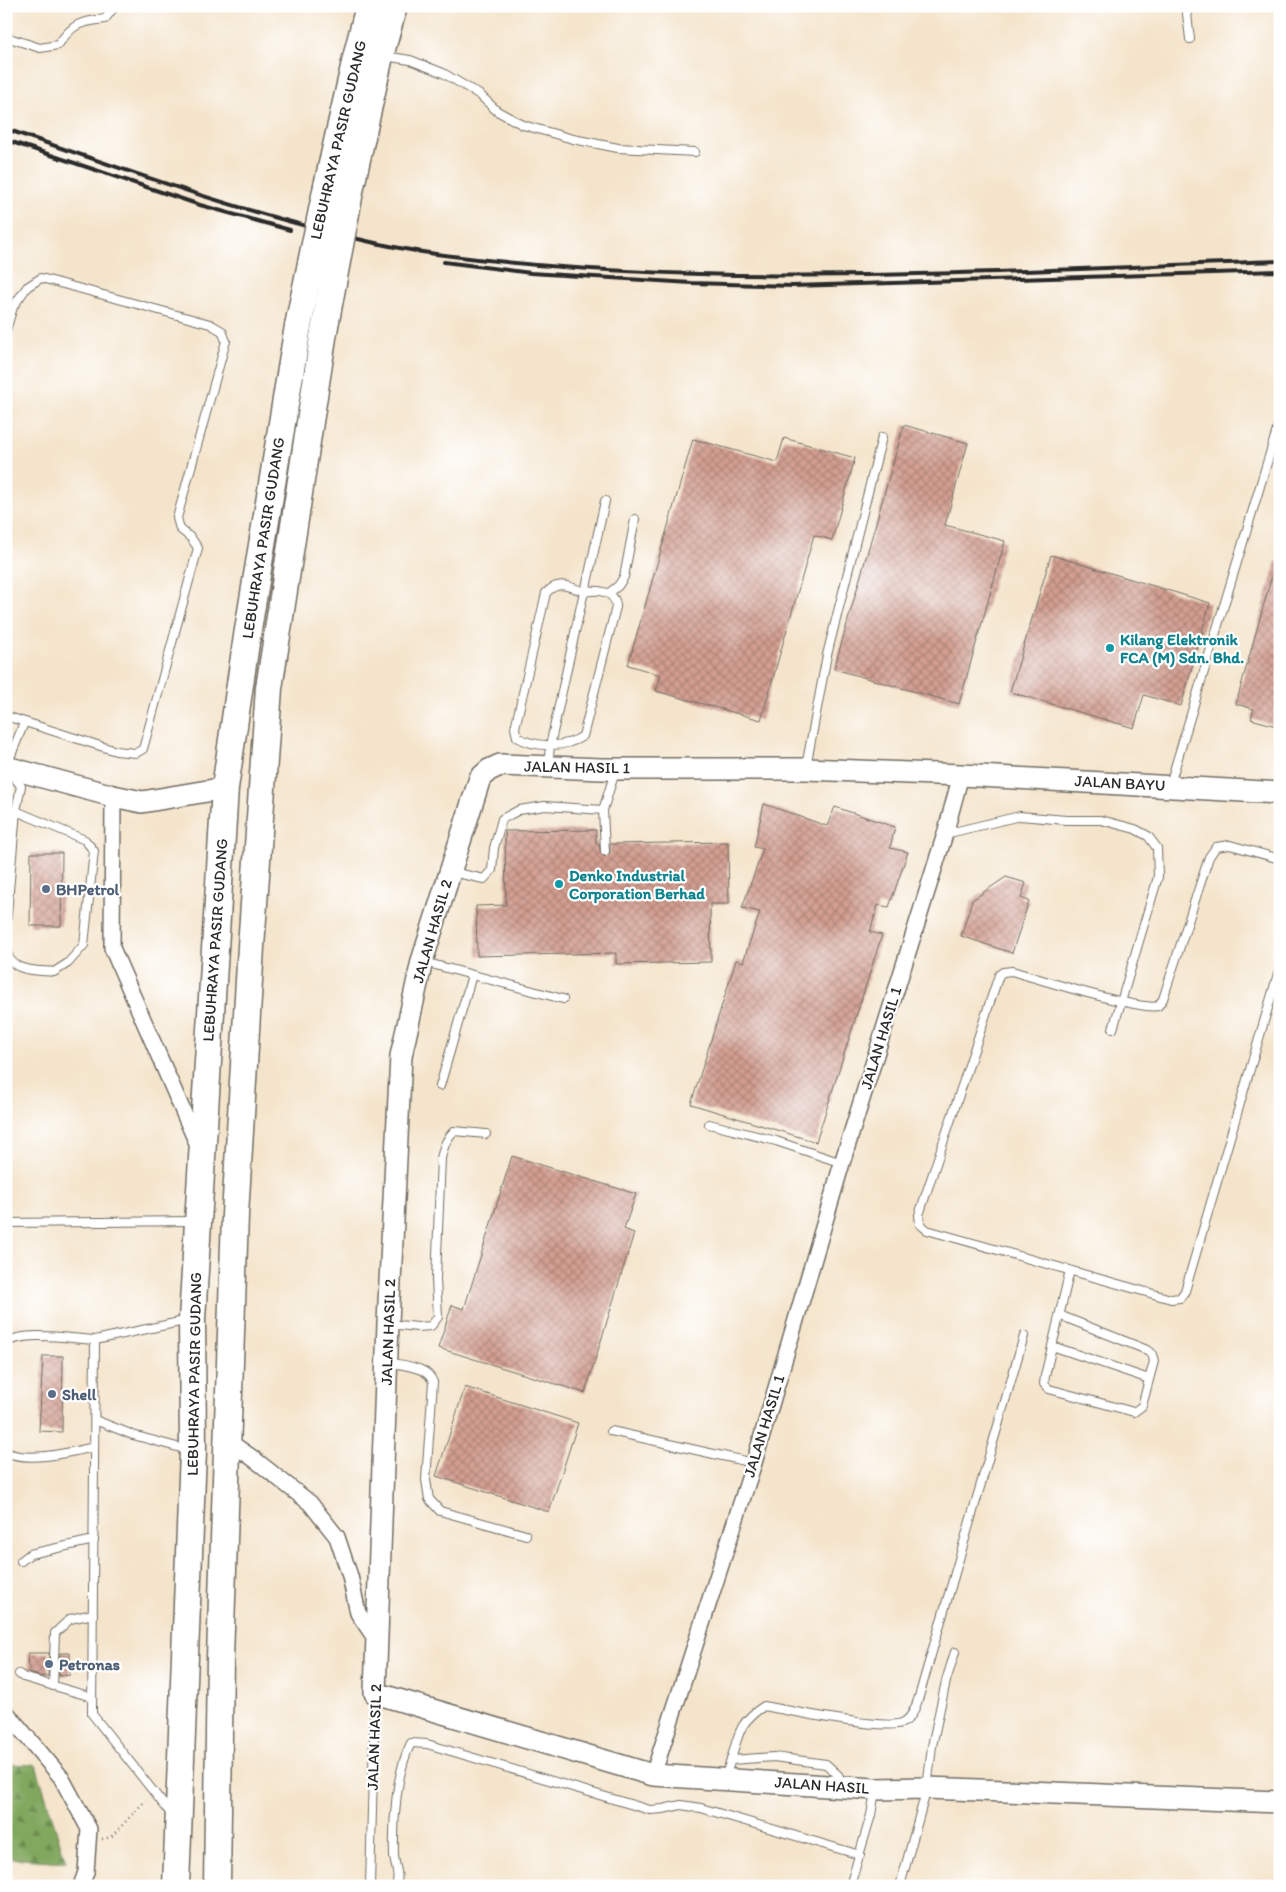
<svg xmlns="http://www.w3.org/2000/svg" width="1286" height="1892" font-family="Itim,sans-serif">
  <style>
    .forest { fill: url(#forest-firs); stroke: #566a44 }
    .building { fill: url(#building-cross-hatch) }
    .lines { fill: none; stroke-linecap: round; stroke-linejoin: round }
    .lane-casing { stroke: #716c63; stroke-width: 10 }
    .street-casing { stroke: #716c63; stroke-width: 18 }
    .secondary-casing { stroke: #716c63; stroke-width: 24 }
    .highway-casing { stroke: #716c63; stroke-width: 29 }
    .path { stroke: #716c63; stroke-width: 2.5; stroke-dasharray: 1 4; stroke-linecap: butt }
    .lane { stroke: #fff; stroke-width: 8 }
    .street { stroke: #fff; stroke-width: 15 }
    .secondary { stroke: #fff; stroke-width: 21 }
    .highway { stroke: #fff; stroke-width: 26 }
    .rail { stroke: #2b2b2b; stroke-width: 4 }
    .highway-bridge-casing { stroke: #716c63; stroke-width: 29; stroke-linecap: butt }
    .highway-bridge { stroke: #fff; stroke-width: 26 }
    .culture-dot { fill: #0f9aa8; stroke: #fff; stroke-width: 2 }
    .service-dot { fill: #5c6f8a; stroke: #fff; stroke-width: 2 }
    .labels { text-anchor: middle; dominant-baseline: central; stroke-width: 4.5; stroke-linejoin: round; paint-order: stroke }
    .street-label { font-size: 16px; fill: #2b2b2b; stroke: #fff }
    .culture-label { font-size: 16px; font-weight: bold; fill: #0d838f; stroke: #fff; text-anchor: start }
    .service-label { font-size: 16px; font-weight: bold; fill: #4e5e75; stroke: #fff; text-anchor: start }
  </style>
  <defs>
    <pattern id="forest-firs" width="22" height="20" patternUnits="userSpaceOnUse" patternTransform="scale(1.25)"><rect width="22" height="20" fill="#81a85e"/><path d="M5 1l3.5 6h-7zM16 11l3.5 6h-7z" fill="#6a894e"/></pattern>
    <pattern id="building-cross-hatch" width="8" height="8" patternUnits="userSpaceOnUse" patternTransform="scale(1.25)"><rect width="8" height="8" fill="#d39f91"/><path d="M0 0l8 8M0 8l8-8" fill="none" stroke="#ab8277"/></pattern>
  </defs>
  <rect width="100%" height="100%" fill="#fff"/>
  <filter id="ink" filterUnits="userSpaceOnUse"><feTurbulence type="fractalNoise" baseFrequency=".02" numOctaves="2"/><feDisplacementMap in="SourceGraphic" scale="10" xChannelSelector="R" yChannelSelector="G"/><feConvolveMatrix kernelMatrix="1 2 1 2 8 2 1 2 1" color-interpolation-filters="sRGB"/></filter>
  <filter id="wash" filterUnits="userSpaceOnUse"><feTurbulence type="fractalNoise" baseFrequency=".0096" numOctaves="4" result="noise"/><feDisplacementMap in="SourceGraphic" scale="20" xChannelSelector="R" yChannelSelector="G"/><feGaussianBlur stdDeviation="1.12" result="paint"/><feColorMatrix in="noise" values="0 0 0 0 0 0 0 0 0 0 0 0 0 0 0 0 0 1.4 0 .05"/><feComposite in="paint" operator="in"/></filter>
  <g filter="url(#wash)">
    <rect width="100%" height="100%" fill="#f4e4cb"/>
    <polygon class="forest" points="6,1764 36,1765 66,1862 6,1858"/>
    <g id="blocks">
      <g class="building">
        <polygon points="904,425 968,443 945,525 1005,541 959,704 834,669"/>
        <polygon points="784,438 855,458 832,540 814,535 761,720 656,691 661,675 628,665 693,439 777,462"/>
        <polygon points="1051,555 1210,603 1181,706 1144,695 1134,728 1010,692"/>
        <polygon points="1276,561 1280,562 1280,727 1251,719 1254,709 1236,704"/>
        <polygon points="764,804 827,826 835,807 895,827 890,848 908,852 889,907 878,905 870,932 882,935 816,1142 691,1104 736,960 743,962 760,912 742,908 763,849 754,847"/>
        <polygon points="596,830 596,844 599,844 601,854 605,857 610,853 610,844 728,842 729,904 710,904 711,962 616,964 616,953 477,956 476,906 506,905 505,831"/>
        <polygon points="31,853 62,853 61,926 30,926"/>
        <polygon points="1006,877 1026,883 1021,898 1029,901 1012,953 961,936 972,900"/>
        <polygon points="512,1156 636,1194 624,1229 634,1233 585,1393 438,1348 452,1305 464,1309"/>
        <polygon points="43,1356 63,1356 62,1432 39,1431"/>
        <polygon points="465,1387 578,1423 549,1512 436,1476"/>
        <polygon points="28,1653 49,1653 48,1676 39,1676 29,1673"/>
        <polygon points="60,1653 70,1653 70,1675 59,1676"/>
      </g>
    </g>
  </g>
  <g filter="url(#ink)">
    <use href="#blocks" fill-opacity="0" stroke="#716c63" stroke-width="1"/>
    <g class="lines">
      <defs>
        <g id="lane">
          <polyline points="1186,6 1190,39"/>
          <path d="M6,37L40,48L58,45C73,23 80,22 105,19L115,6"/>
          <polyline points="384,56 410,60 443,73 480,95 497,111 523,125 573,139 618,148 695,152"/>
          <polyline points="6,330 13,307 27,287 41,278 210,324 222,331 226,341 177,518 180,529 191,538 198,548 143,749 136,753 116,751 6,716"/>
          <polyline points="609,593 618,586 624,577 635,519"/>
          <polyline points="7,765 24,723"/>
          <path d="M548,767L550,746L583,596L585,592C597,589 616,591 616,607L583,736C566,748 535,748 517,737L515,728L546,593C559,579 569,587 585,592L605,501"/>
          <polyline points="806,767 827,655 882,437"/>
          <polyline points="1170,784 1280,420"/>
          <polyline points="603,810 615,772"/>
          <polyline points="945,834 1020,816 1066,820 1101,820 1135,829 1148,836 1157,848 1158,877 1113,1029"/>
          <path d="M1280,859L1230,845L1216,847L1209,857L1163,999L1158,1006C1142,1011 1035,978 1012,971L1003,972L999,975L919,1215L920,1224L927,1230L1171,1299L1180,1298L1185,1291L1280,967"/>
          <polyline points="452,872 484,879 492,870 494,848 502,819 519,810 545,806 603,810 605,851"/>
          <polyline points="6,925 16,811 21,786 12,775"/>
          <path d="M6,948C9,973 35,970 54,972L68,963L84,945L94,851L85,840L16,811"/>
          <polyline points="424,962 563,999"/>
          <polyline points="440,1086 472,975"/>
          <polyline points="709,1124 776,1141 842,1163"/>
          <polyline points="6,1223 194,1221"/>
          <polyline points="1059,1315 1147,1350 1152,1354 1154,1361 1142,1406 1134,1412 1049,1389 1044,1384 1045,1376 1070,1270"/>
          <path d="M390,1324L417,1327L431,1326L438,1317L436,1279L441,1158C444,1147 445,1140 454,1131L486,1134"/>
          <path d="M6,1343C24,1330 73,1339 95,1340"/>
          <polyline points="1052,1346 1149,1379"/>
          <path d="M389,1362C404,1366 427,1366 433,1382L426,1480L429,1499L440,1511L526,1535"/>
          <polyline points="95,1420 133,1435 188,1450"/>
          <polyline points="611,1431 754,1463"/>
          <path d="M6,1452C28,1463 71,1452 94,1447"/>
          <polyline points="21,1561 30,1554 94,1540"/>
          <polyline points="19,1674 23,1677 92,1697"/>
          <polyline points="53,1686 55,1633 70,1619 93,1614"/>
          <path d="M731,1760C739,1733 739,1722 764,1706C787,1710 888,1732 904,1722C912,1718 915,1708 918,1700L1024,1336"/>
          <polyline points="725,1777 731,1760 774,1757 826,1764 838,1775 843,1784"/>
          <polyline points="172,1815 92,1714 95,1340 189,1320"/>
          <polyline points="370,1886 375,1695"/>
          <path d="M396,1886C400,1874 395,1867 394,1856C393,1822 396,1772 411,1743L427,1744L650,1810L663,1809L681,1805L701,1808L860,1855"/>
          <polyline points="850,1886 871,1815 875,1791"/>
          <polyline points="900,1886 927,1788 932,1746 946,1681 955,1652"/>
        </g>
        <g id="street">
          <polyline points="113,796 112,948 199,1148"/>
          <polyline points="228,1441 254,1459 310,1503 337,1537 350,1576 358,1613 377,1641"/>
          <polyline points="6,1712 61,1777 89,1829 86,1872 81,1886"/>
          <polyline points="653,1775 754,1463 842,1163 945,834 961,775"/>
        </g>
        <g id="secondary">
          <polyline points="6,767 113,796 142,802 225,788"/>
          <polyline points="1280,793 961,775 806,769 601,769 500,765 489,770 480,778 422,961 401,1056 388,1323 375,1693 653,1775 875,1789 927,1788 1280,1802"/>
        </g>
        <g id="highway">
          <polyline points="327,186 356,58 369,6"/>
          <polyline points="351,186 380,56 394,6"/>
          <polyline points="176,1886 193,1451 192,1319 225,788 247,636 298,326"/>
          <polyline points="217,1886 220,1658 235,1215 251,947 269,688 324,331"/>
        </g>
      </defs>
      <use href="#lane" class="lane-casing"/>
      <use href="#street" class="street-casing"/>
      <use href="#secondary" class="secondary-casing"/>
      <use href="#highway" class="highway-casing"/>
      <polyline class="path" points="102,1839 111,1837 146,1800"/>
      <use href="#lane" class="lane"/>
      <use href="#street" class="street"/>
      <use href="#secondary" class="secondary"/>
      <use href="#highway" class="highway"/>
      <g class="rail">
        <path d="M6,129C111,165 215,203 322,230C360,240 398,249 436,254C716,291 999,271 1280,261"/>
        <polyline points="6,140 200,205 290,230"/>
        <polyline points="444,262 531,273 691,283 793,286 1280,271"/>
      </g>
      <defs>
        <g id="highway-bridge">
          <polyline points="298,326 327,186"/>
          <polyline points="324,331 351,186"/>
        </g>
      </defs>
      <use href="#highway-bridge" class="highway-bridge-casing"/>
      <use href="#highway-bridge" class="highway-bridge"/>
    </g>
  </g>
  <g class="culture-dot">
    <circle cx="1110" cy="648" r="5"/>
    <circle cx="559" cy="884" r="5"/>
  </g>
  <g class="service-dot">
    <circle cx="46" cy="889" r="5"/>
    <circle cx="52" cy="1394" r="5"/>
    <circle cx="49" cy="1664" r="5"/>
  </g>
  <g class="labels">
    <g class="street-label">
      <text transform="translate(338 140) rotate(-77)">LEBUHRAYA PASIR GUDANG</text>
      <text transform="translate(263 538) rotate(-81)">LEBUHRAYA PASIR GUDANG</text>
      <text transform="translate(577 767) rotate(1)">JALAN HASIL 1</text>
      <text transform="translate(1120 783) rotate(3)">JALAN BAYU</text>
      <text transform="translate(432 931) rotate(-74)">JALAN HASIL 2</text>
      <text transform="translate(215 940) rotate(-86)">LEBUHRAYA PASIR GUDANG</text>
      <text transform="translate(881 1038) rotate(-73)">JALAN HASIL 1</text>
      <text transform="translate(388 1332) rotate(-88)">JALAN HASIL 2</text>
      <text transform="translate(194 1374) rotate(-89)">LEBUHRAYA PASIR GUDANG</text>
      <text transform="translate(764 1426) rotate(-73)">JALAN HASIL 1</text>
      <text transform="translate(374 1737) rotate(-88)">JALAN HASIL 2</text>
      <text transform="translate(822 1785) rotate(4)">JALAN HASIL</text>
    </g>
    <g class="culture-label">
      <text x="1120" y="639">Kilang Elektronik<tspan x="1120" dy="18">FCA (M) Sdn. Bhd.</tspan></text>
      <text x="569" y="875">Denko Industrial<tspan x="569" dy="18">Corporation Berhad</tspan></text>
    </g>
    <g class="service-label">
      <text x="56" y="889">BHPetrol</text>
      <text x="62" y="1394">Shell</text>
      <text x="59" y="1664">Petronas</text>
    </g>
  </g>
  <rect width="1286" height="1892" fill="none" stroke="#fff" stroke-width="25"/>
</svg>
